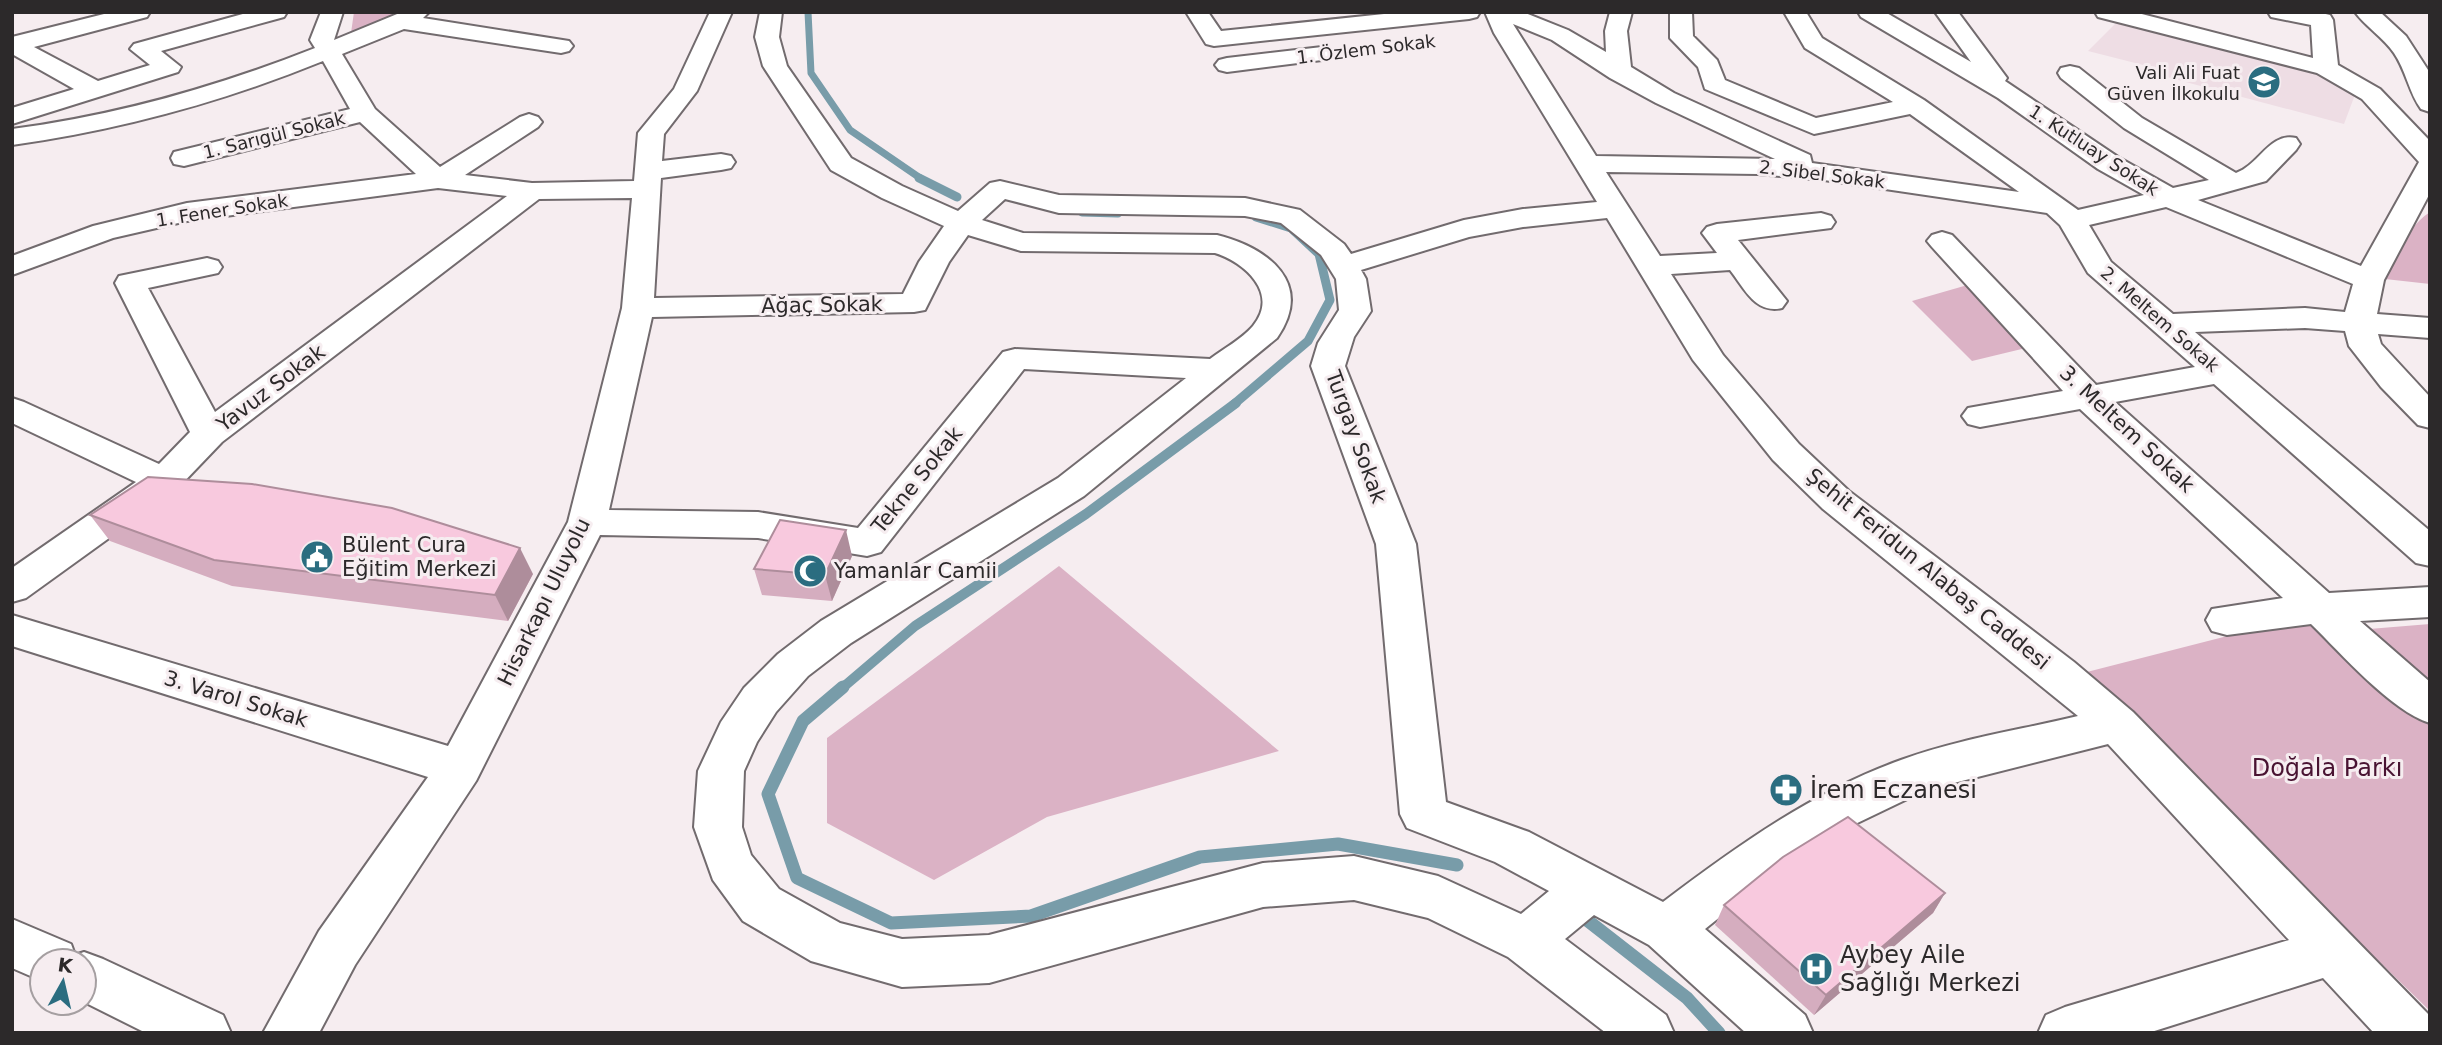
<svg xmlns="http://www.w3.org/2000/svg" width="2442" height="1045" font-family="'DejaVu Sans',sans-serif">
  <style>
    .built { fill: #eedde4 }
    .green { fill: #dbb2c5 }
    .lines { fill: none; stroke-linecap: round; stroke-linejoin: round }
    .stream-far3 { stroke: #789ca9; stroke-width: 7 }
    .stream-far2 { stroke: #789ca9; stroke-width: 9 }
    .stream-far1 { stroke: #789ca9; stroke-width: 10 }
    .stream { stroke: #789ca9; stroke-width: 13 }
    .minor-casing { stroke: #726b6e; stroke-width: 4 }
    .minor { fill: #fff; fill-rule: evenodd }
    .wall { fill: #d5adbf }
    .shaded-wall { fill: #ae8d9b }
    .building { fill: #f8c9de; stroke: #ae8d9b; stroke-width: 2 }
    .labels { text-anchor: middle; dominant-baseline: central; stroke-width: 6; stroke-linejoin: round; paint-order: stroke }
    .far-street-label { font-size: 18px; fill: #2c292a; stroke: #f6edf0 }
    .far-poi-label { font-size: 18px; fill: #2c292a; stroke: #f6edf0; text-anchor: end }
    .street-label { font-size: 21px; fill: #2c292a; stroke: #f6edf0 }
    .poi-label { font-size: 21px; fill: #2c292a; stroke: #f6edf0; text-anchor: start }
    .near-park-label { font-size: 24px; fill: #491332; stroke: #f6edf0 }
    .near-poi-label { font-size: 24px; fill: #2c292a; stroke: #f6edf0; text-anchor: start }
  </style>
  <rect width="100%" height="100%" fill="#f6edf0"/>
  <polygon class="built" points="2116,23 2322,73 2356,92 2344,124 2148,72 2151,67 2088,51"/>
  <g class="green">
    <polygon points="354,12 399,12 368,31 351,33"/>
    <path d="M2430,212V284L2385,279C2397,255 2408,226 2430,212Z"/>
    <polygon points="1971,284 2030,347 1972,361 1912,301"/>
    <polygon points="1059,566 1279,751 1047,817 934,880 827,823 827,738"/>
    <polygon points="2302,617 2430,715 2430,1011 2083,673"/>
    <polygon points="2430,624 2430,689 2369,629"/>
  </g>
  <g class="lines">
    <polyline class="stream-far3" points="808,12 811,73 850,130 923,180"/>
    <g class="stream-far2">
      <polyline points="919,178 957,197"/>
      <polyline points="1082,212 1118,213"/>
      <polyline points="1233,405 1308,341 1330,300 1319,254 1291,228 1256,217"/>
    </g>
    <polyline class="stream-far1" points="841,689 915,626 1086,514 1236,403"/>
    <g class="stream">
      <polyline points="843,687 803,721 768,794 797,878 891,923 1031,916 1200,857 1338,844 1457,865"/>
      <polyline points="1578,913 1687,998 1719,1033"/>
    </g>
    <defs>
      <g id="minor">
        <polygon points="112,12 150,12 147,17 34,47 98,81 150,65 130,49 134,44 250,12 287,12 284,17 161,51 181,67 178,72 12,124 12,108 74,89 12,54 12,37"/>
        <path d="M321,12H343L334,40L402,12H429L423,18L569,41L573,46L569,51L561,53L404,29L342,54L375,109L440,167L520,117L529,114L538,117L542,122L538,127L465,175L532,183L634,181L638,133L674,89L710,12H732L697,91L664,134L662,161L721,154L731,156L735,162L731,168L721,170L661,178L654,298L903,294L919,262L944,226L882,198L831,170L763,66L755,37L760,12H782L779,37L787,66L851,158L902,186L958,211L990,183L1000,181L1059,195L1245,198L1300,210L1344,244L1351,254L1464,220L1523,209L1597,202L1494,33L1485,12H1523L1568,30L1606,52L1605,31L1610,12H1632L1627,31L1631,67L1674,93L1810,155L1812,163L2019,192L1910,114L1814,134L1705,89L1698,67L1670,38V12H1692L1693,36L1717,60L1725,80L1816,118L1893,102L1805,48L1784,12H1806L1822,38L1924,100L2078,210L2144,195L2098,169L1998,98L1861,17L1858,12H1885L1971,62L1935,12H1958L2007,78L2005,81L2118,157L2173,188L2209,180L2124,128L2061,78L2058,73L2061,68L2070,66L2079,68L2142,118L2236,173C2259,165 2270,132 2296,138L2300,144L2296,150L2266,181L2198,200L2361,266L2419,162L2362,99L2317,73L2098,17L2095,12H2134L2313,58L2311,25L2271,17L2268,12H2317L2330,15L2333,20L2338,65L2380,89L2430,141V193L2384,280L2377,314L2430,318V338L2378,334L2381,344L2430,397V428L2418,425L2381,387L2349,346L2345,331L2305,328L2195,332L2430,531V566L2416,563L2214,384L2115,402L2329,593L2430,587V617L2360,621L2430,682V723C2391,711 2341,653 2311,624L2227,635L2212,631L2206,620L2212,609L2283,598L2080,409L1980,427L1968,424L1962,416L1968,408L2063,391L1932,247L1927,241L1932,235L1942,232L1952,235L2096,385L2195,367L2088,273L2060,225L2047,213L1824,180L1758,174L1606,172L1660,256L1717,253L1702,233L1707,227L1717,224L1821,213L1831,216L1835,222L1831,228L1738,240L1787,301L1782,308C1755,314 1745,289 1730,270L1671,274L1723,355L1799,444L1849,491L2074,662L2133,712L2429,1015L2430,1033H2374L2323,978L2148,1033H2038L2046,1015L2065,1007L2289,940L2108,744L1926,790L1849,827L1772,875L1705,929L1805,1015L1813,1033H1746L1649,945L1594,915L1565,939L1666,1015L1674,1033H1606L1508,957L1428,918L1354,900L1263,907L989,983L902,987L811,961L743,921L713,880L694,827L698,771L721,722L744,688L778,654L821,621L1058,478L1186,378L1024,369L881,552L867,556L758,538L600,535L476,781L355,965L319,1033H263L319,931L428,777L12,646V615L448,746L568,522L622,308L632,198L539,199L222,442L177,489L26,598L12,602V568L136,482L12,423V398L24,402L159,464L190,432L115,283L119,276L207,258L218,261L222,267L218,273L148,288L215,412L507,196L438,188L187,221L113,238L12,275V256L93,226L187,203L416,174L360,122L184,166L174,164L171,158L174,152L350,109L323,61C222,102 120,130 12,145V129C118,115 216,87 315,48L310,40ZM1513,24L1552,40L1610,78L1656,103L1775,159L1596,156ZM1005,199L1059,213L1245,216L1281,223L1321,255L1336,279L1339,310L1318,343L1311,366L1376,544L1400,814L1407,828L1495,862L1549,891L1521,914L1438,876L1354,856L1263,863L989,935L902,939L840,923L779,889L751,855L742,827L744,771L757,742L776,712L808,676L851,643L1084,496L1277,338C1315,283 1268,248 1217,235L1023,233L982,220ZM2166,207L2353,284L2345,312L2305,308L2173,314L2111,262L2089,225ZM1607,218L1693,360L1773,460L1823,509L2078,716C2020,730 1958,739 1901,760C1814,791 1737,846 1663,902L1529,832L1446,802L1416,544L1345,366L1354,337L1371,311L1366,279L1361,270L1469,237L1523,227ZM968,235L1021,251L1215,253C1244,262 1280,293 1253,326C1242,339 1223,349 1210,359L1015,349L1003,352L858,528L758,512L609,510L652,317L914,312L925,310L949,262Z"/>
        <polygon points="1186,12 1208,12 1221,31 1403,12 1480,12 1477,17 1469,19 1214,46 1206,44"/>
        <path d="M2355,12H2380L2406,36L2430,73V112L2421,109C2409,93 2406,70 2394,53C2383,37 2366,27 2355,12Z"/>
        <polygon points="1322,47 1330,49 1334,54 1330,59 1227,72 1219,70 1215,65 1219,60 1227,58"/>
        <polygon points="12,919 71,944 75,955 84,952 103,959 223,1015 231,1033 146,1033 84,1002 84,961 42,961 42,981 12,968"/>
      </g>
    </defs>
    <use href="#minor" class="minor-casing"/>
    <use href="#minor" class="minor"/>
  </g>
  <g class="wall">
    <polygon points="90,515 533,574 508,621 232,586 110,541"/>
    <polygon points="852,556 832,601 762,595 754,569"/>
    <polygon points="1945,893 1933,913 1814,1015 1715,925 1724,905"/>
  </g>
  <g class="shaded-wall">
    <polygon points="846,530 852,556 832,601 825,575"/>
    <polygon points="520,548 533,574 508,621 495,595"/>
    <polygon points="1945,893 1933,913 1814,1015 1826,995"/>
  </g>
  <g class="building">
    <polygon points="148,477 252,484 392,508 520,548 495,595 214,560 90,515"/>
    <polygon points="780,520 846,530 825,575 754,569"/>
    <polygon points="1848,817 1945,893 1826,995 1724,905 1783,857"/>
  </g>
  <defs>
    <symbol id="school-disc" viewBox="-11 -11 22 22"><circle r="9.5" fill="#2b6d80" stroke="#f6edf0"/><path d="M0-5L7-2L0 1L-7-2ZM-4 1L0 2.5L4 1V4Q0 6-4 4Z" fill="#fff"/></symbol>
    <symbol id="civic-disc" viewBox="-11 -11 22 22"><circle r="9.5" fill="#2b6d80" stroke="#f6edf0"/><path d="M-.6-6.5H3V-4.5H.6V-3L4-1V1h2V6H-6V1h2V-1L-.6-3ZM-1.2 2.5V6h2.4V2.5Z" fill="#fff"/></symbol>
    <symbol id="mosque-disc" viewBox="-11 -11 22 22"><circle r="9.5" fill="#2b6d80" stroke="#f6edf0"/><path d="M3.5-4.9A6 6 0 1 0 3.5 4.9A5 5 0 1 1 3.5-4.9Z" fill="#fff"/></symbol>
    <symbol id="pharmacy-disc" viewBox="-11 -11 22 22"><circle r="9.5" fill="#2b6d80" stroke="#f6edf0"/><path d="M-2-6h4v4h4v4h-4v4h-4v-4h-4v-4h4Z" fill="#fff"/></symbol>
    <symbol id="hospital-disc" viewBox="-11 -11 22 22"><circle r="9.5" fill="#2b6d80" stroke="#f6edf0"/><path d="M-5-5h3v3.5h4V-5h3V5h-3V1.5h-4V5h-3Z" fill="#fff"/></symbol>
  </defs>
  <g fill-rule="evenodd">
    <use href="#school-disc" x="2245" y="63" width="38" height="38"/>
    <use href="#civic-disc" x="298" y="538" width="38" height="38"/>
    <use href="#mosque-disc" x="791" y="552" width="38" height="38"/>
    <use href="#pharmacy-disc" x="1767" y="771" width="38" height="38"/>
    <use href="#hospital-disc" x="1797" y="950" width="38" height="38"/>
  </g>
  <g class="labels">
    <g class="far-street-label">
      <text transform="translate(1366 49) rotate(-7)">1. Özlem Sokak</text>
      <text transform="translate(274 135) rotate(-14)">1. Sarıgül Sokak</text>
      <text transform="translate(2094 150) rotate(33)">1. Kutluay Sokak</text>
      <text transform="translate(1822 174) rotate(7)">2. Sibel Sokak</text>
      <text transform="translate(222 210) rotate(-9)">1. Fener Sokak</text>
      <text transform="translate(2160 319) rotate(41)">2. Meltem Sokak</text>
    </g>
    <g class="far-poi-label">
      <text x="2240" y="72">Vali Ali Fuat<tspan x="2240" dy="21">Güven İlkokulu</tspan></text>
    </g>
    <g class="street-label">
      <text transform="translate(822 305) rotate(-1)">Ağaç Sokak</text>
      <text transform="translate(271 388) rotate(-37)">Yavuz Sokak</text>
      <text transform="translate(2127 429) rotate(43)">3. Meltem Sokak</text>
      <text transform="translate(1356 437) rotate(70)">Turgay Sokak</text>
      <text transform="translate(917 480) rotate(-51)">Tekne Sokak</text>
      <text transform="translate(1928 569) rotate(39)">Şehit Feridun Alabaş Caddesi</text>
      <text transform="translate(544 602) rotate(-64)">Hisarkapı Uluyolu</text>
      <text transform="translate(236 699) rotate(17)">3. Varol Sokak</text>
    </g>
    <g class="poi-label">
      <text x="342" y="545">Bülent Cura<tspan x="342" dy="24">Eğitim Merkezi</tspan></text>
      <text x="834" y="571">Yamanlar Camii</text>
    </g>
    <g class="near-park-label">
      <text x="2327" y="768">Doğala Parkı</text>
    </g>
    <g class="near-poi-label">
      <text x="1810" y="790">İrem Eczanesi</text>
      <text x="1840" y="955">Aybey Aile<tspan x="1840" dy="28">Sağlığı Merkezi</tspan></text>
    </g>
  </g>
  <rect width="2442" height="1045" fill="none" stroke="#2c292a" stroke-width="28"/>
  <g transform="translate(63 982) rotate(8)"><circle r="33" fill="#f6edf0" stroke="#a59fa1" stroke-width="2"/>
  <path d="M0-5L12 26L0 18L-12 26Z" fill="#2b6d80"/>
  <text y="-10" font-size="19" font-weight="bold" text-anchor="middle" fill="#2c292a">K</text>
  </g>
</svg>
